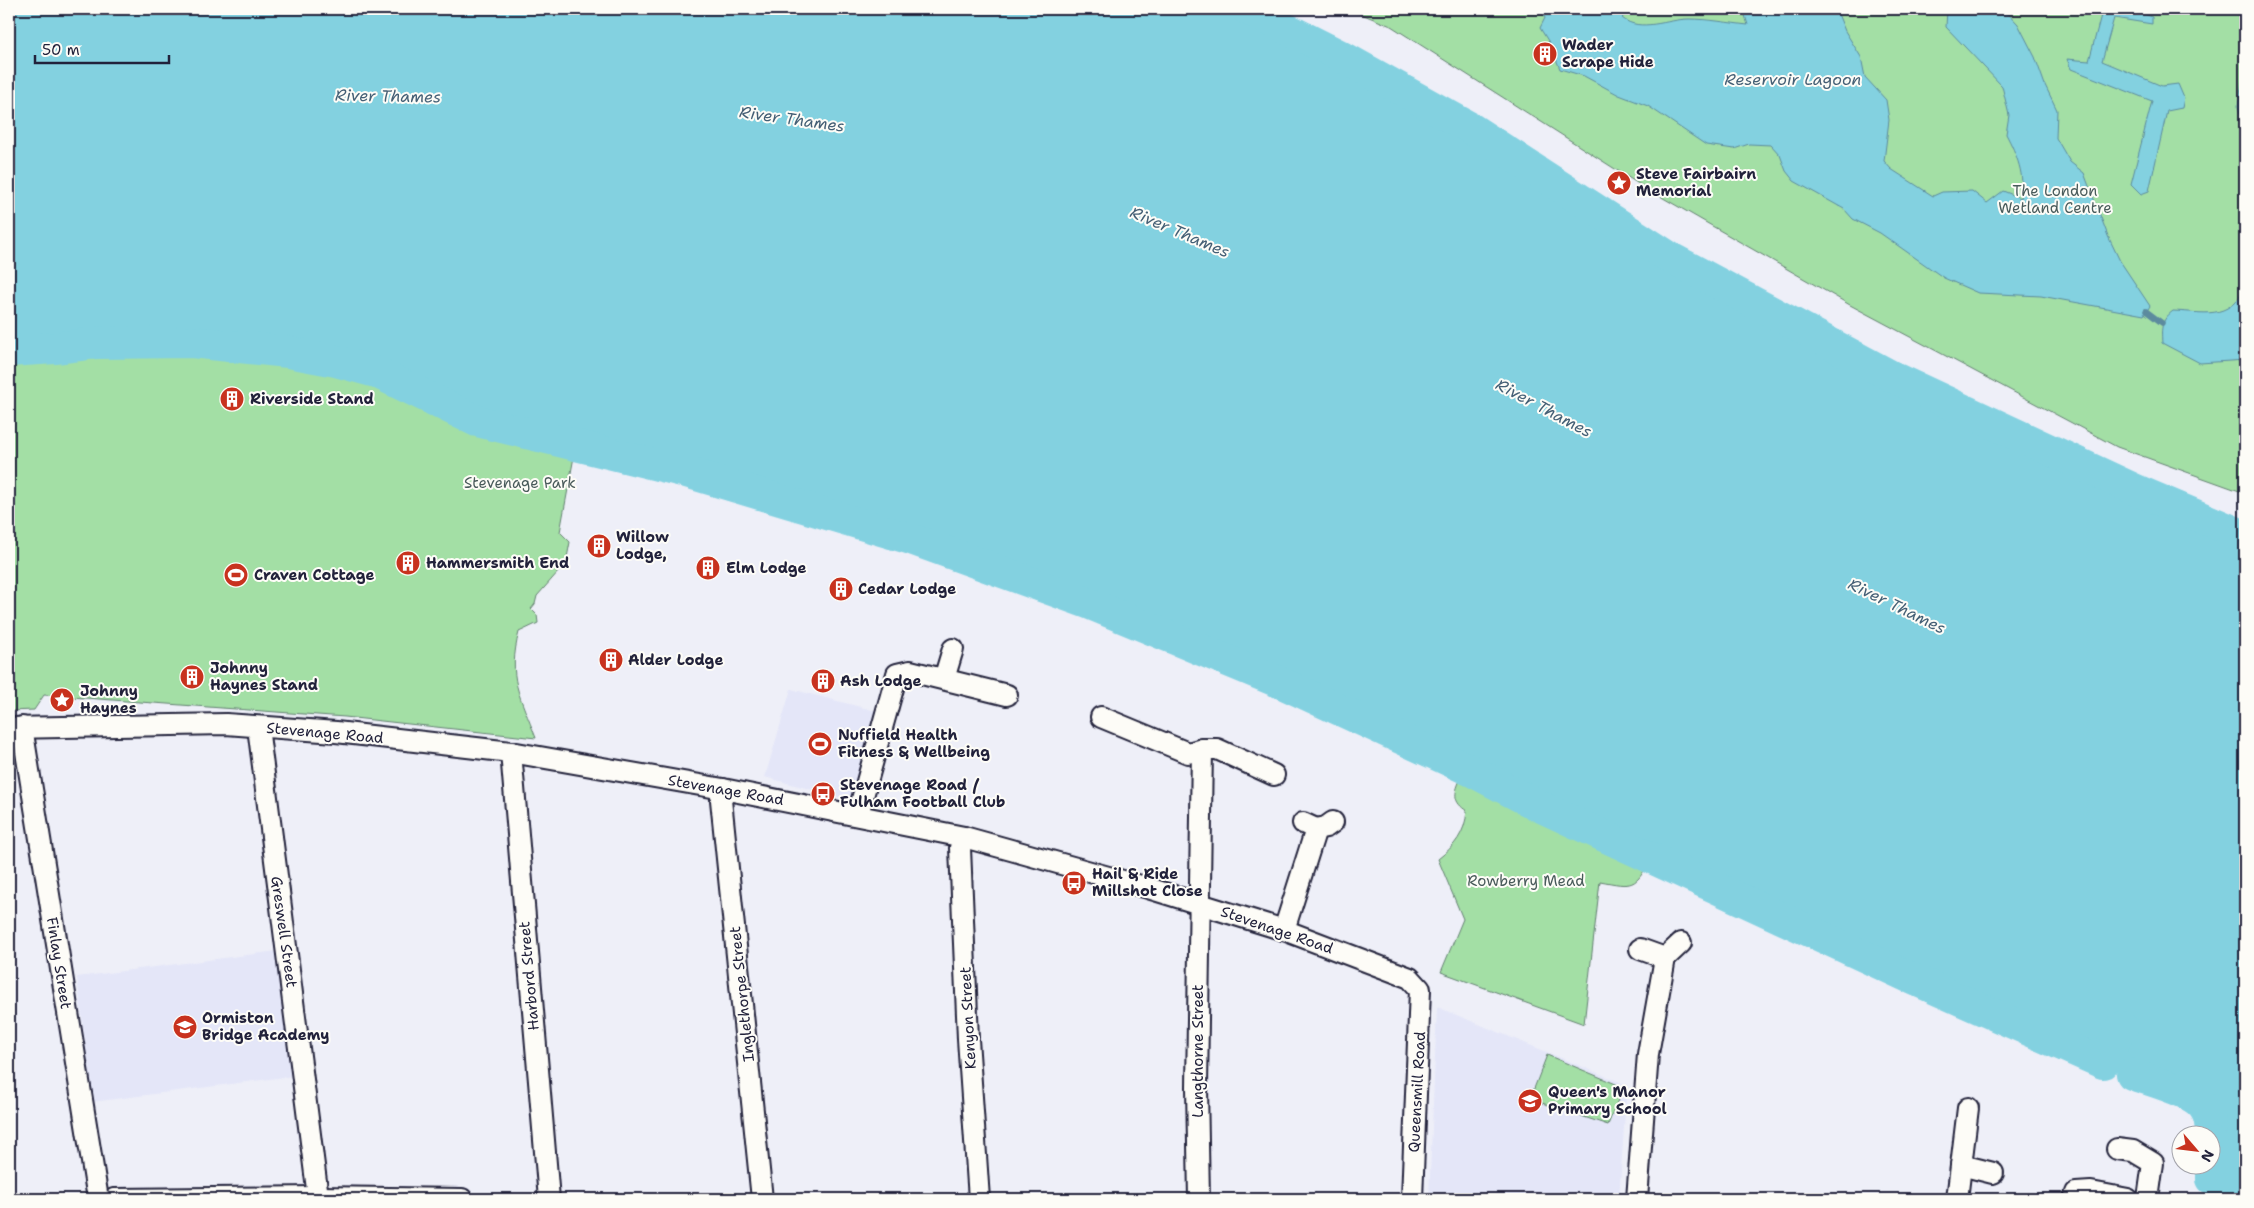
<svg xmlns="http://www.w3.org/2000/svg" width="2254" height="1208" font-family="'Shantell Sans',sans-serif">
  <style>
    .built { fill: #e4e6f8 }
    .green { fill: #a3dfa5; stroke: #628070 }
    .water { fill: #83d1e0; stroke: #5c8b9e }
    .lines { fill: none; stroke-linecap: round; stroke-linejoin: round }
    .stream { stroke: #5c8b9e; stroke-width: 5.5 }
    .river { stroke: #83d1e0; stroke-width: 32 }
    .minor-casing { stroke: #22223b; stroke-width: 24 }
    .minor { stroke: #fdfcf7; stroke-width: 20 }
    .labels { text-anchor: middle; dominant-baseline: central; stroke-width: 4; stroke-linejoin: round; paint-order: stroke }
    .poi-label { font-size: 15px; font-weight: bold; fill: #22223b; stroke: #fdfcf7; text-anchor: start }
    .park-label { font-size: 15px; fill: #495b5b; stroke: #fdfcf7 }
    .street-label { font-size: 15px; fill: #22223b; stroke: #fdfcf7 }
    .water-label { font-size: 16px; font-style: italic; fill: #445f75; stroke: #fdfcf7 }
  </style>
  <rect width="100%" height="100%" fill="#eeeff8"/>
  <filter id="ink" filterUnits="userSpaceOnUse"><feTurbulence type="fractalNoise" baseFrequency=".02" numOctaves="2"/><feDisplacementMap in="SourceGraphic" scale="10" xChannelSelector="R" yChannelSelector="G"/><feConvolveMatrix kernelMatrix="1 2 1 2 8 2 1 2 1" color-interpolation-filters="sRGB"/></filter>
  <g filter="url(#ink)">
    <g class="built">
      <polygon points="791,689 876,711 850,800 765,777"/>
      <polygon points="277,951 293,1076 92,1102 77,977"/>
      <polygon points="1437,1007 1627,1085 1619,1199 1429,1199"/>
    </g>
    <g class="green">
      <polygon points="1349,9 2245,9 2245,493 2117,447 1850,305 1637,183 1391,26"/>
      <path d="M143,341C220,343 302,347 375,372C411,384 442,408 477,421C508,432 544,438 576,446L560,532L570,542L566,563L537,596L535,604L531,609L537,615L538,623L519,632C507,678 520,696 536,738L345,717L44,695L34,710L9,711V351Z"/>
      <path d="M1474,772L1537,805L1651,857C1636,889 1632,887 1600,881L1584,1024L1441,972L1463,919L1438,859C1455,846 1465,833 1467,811C1453,802 1454,794 1460,780L1470,785Z"/>
      <polygon points="1547,1055 1623,1087 1608,1125 1530,1099"/>
      <polygon points="2212,1179 2245,1186 2245,1199 2227,1199 2210,1196"/>
    </g>
    <g class="water">
      <polygon points="9,9 1247,9 1341,56 1467,126 1669,257 1891,376 2136,490 2245,536 2245,1186 2212,1179 2212,1136 2209,1119 2203,1106 2189,1096 2103,1063 1911,978 1537,805 1474,772 1286,685 1014,575 911,539 788,501 686,472 477,421 376,372 336,361 288,352 191,342 96,343 55,348 9,351"/>
      <path d="M1541,9H1631L1622,18C1640,33 1668,19 1689,19C1709,19 1729,23 1748,25L1743,9H1836L1845,31L1861,57L1865,77L1886,100L1889,120L1884,161L1891,169L1933,196L1942,192L1972,191L1987,203L2003,191L2021,198C2025,175 2017,155 2006,134L2009,115L2002,86L1946,27L1947,9H2004L2018,24L2035,57L2045,85L2057,110L2056,138L2070,162L2084,173L2108,236L2120,261L2150,306L2144,315L2041,296L1978,293L1944,278L1880,233L1853,219L1844,209L1794,181L1786,171L1780,155L1771,145L1749,144L1734,149L1706,145L1648,106L1619,95L1584,76L1560,69L1550,44L1540,28L1545,18Z"/>
      <polygon points="2084,9 2132,9 2152,17 2152,24 2114,18 2102,61 2162,86 2178,84 2184,98 2182,108 2167,111 2149,191 2141,194 2131,184 2152,101 2071,69 2067,59 2089,61 2101,15"/>
      <polygon points="2245,45 2245,132 2238,106 2244,71 2243,51"/>
      <path d="M2245,288V360L2200,363L2162,343C2161,328 2161,320 2173,311C2204,312 2228,321 2245,288Z"/>
    </g>
    <g class="lines">
      <polyline class="stream" points="2146,311 2162,323"/>
      <g class="river">
        <polyline points="1247,9 1341,56 1467,126 1669,257 1891,376 2136,490 2245,536"/>
        <polyline points="9,351 55,348 96,343 191,342 288,352 336,361 376,372 477,421 686,472 911,539 1088,603 1286,685 1474,772 1537,805 1911,978 2103,1063 2122,1027"/>
        <path d="M2132,1074C2150,1081 2192,1091 2203,1106C2209,1113 2211,1126 2211,1136"/>
        <polyline points="2212,1143 2212,1179 2245,1186"/>
      </g>
      <defs>
        <g id="minor">
          <polyline points="944,679 953,649"/>
          <polyline points="1101,717 1188,753 1202,749"/>
          <polyline points="22,727 98,1199"/>
          <polyline points="258,727 318,1197"/>
          <polyline points="9,728 226,724 336,732 511,752 723,789 964,837 1148,888 1284,930 1410,978 1420,989 1412,1199"/>
          <polyline points="511,752 549,1199"/>
          <polyline points="723,789 721,800 762,1199"/>
          <polyline points="858,814 897,674 910,671 1007,695"/>
          <polyline points="1316,829 1326,827 1333,822"/>
          <polyline points="964,837 960,848 968,1039 979,1199"/>
          <polyline points="1284,930 1316,829 1303,823"/>
          <polyline points="1640,949 1665,958"/>
          <polyline points="2117,1149 2133,1151 2153,1163 2148,1199"/>
          <polyline points="1961,1165 1993,1173"/>
          <polyline points="114,1199 318,1197 462,1199"/>
          <polyline points="1199,1199 1197,1087 1202,749 1217,749 1274,775"/>
          <polyline points="1637,1199 1648,1054 1665,958 1681,943"/>
          <polyline points="1957,1199 1968,1108"/>
          <polyline points="2074,1199 2076,1193 2091,1192 2128,1199"/>
        </g>
      </defs>
      <use href="#minor" class="minor-casing"/>
      <use href="#minor" class="minor"/>
    </g>
  </g>
  <defs>
    <symbol id="building-disc" viewBox="-11 -11 22 22"><circle r="9.5" fill="#c8321e" stroke="#fdfcf7"/><path d="M-4-6H4V6H1V3H-1V6H-4ZM-2.5-4.3h1.7v1.8h-1.7ZM.8-4.3h1.7v1.8H.8ZM-2.5-1h1.7V.8h-1.7ZM.8-1h1.7V.8H.8Z" fill="#fff"/></symbol>
    <symbol id="sight-disc" viewBox="-11 -11 22 22"><circle r="9.5" fill="#c8321e" stroke="#fdfcf7"/><path d="M0-6L1.8-2.2L6-1.7L2.9 1.2L3.7 5.4L0 3.3L-3.7 5.4L-2.9 1.2L-6-1.7L-1.8-2.2Z" fill="#fff"/></symbol>
    <symbol id="stadium-disc" viewBox="-11 -11 22 22"><circle r="9.5" fill="#c8321e" stroke="#fdfcf7"/><path d="M0-5a6.5 5 0 1 0 0 10a6.5 5 0 1 0 0-10ZM-3.5-1.8h7v3.6h-7Z" fill="#fff"/></symbol>
    <symbol id="bus-disc" viewBox="-11 -11 22 22"><circle r="9.5" fill="#c8321e" stroke="#fdfcf7"/><path d="M-5-6H5V4H4V6H2V4H-2V6H-4V4H-5ZM-3.5-4V0h7V-4ZM-3.5 1.2v1.5H-2V1.2ZM2 1.2v1.5H3.5V1.2Z" fill="#fff"/></symbol>
    <symbol id="school-disc" viewBox="-11 -11 22 22"><circle r="9.5" fill="#c8321e" stroke="#fdfcf7"/><path d="M0-5L7-2L0 1L-7-2ZM-4 1L0 2.5L4 1V4Q0 6-4 4Z" fill="#fff"/></symbol>
  </defs>
  <g fill-rule="evenodd">
    <use href="#building-disc" x="1531" y="40" width="28" height="28"/>
    <use href="#sight-disc" x="1605" y="169" width="28" height="28"/>
    <use href="#building-disc" x="218" y="385" width="28" height="28"/>
    <use href="#building-disc" x="585" y="532" width="28" height="28"/>
    <use href="#building-disc" x="394" y="549" width="28" height="28"/>
    <use href="#building-disc" x="694" y="554" width="28" height="28"/>
    <use href="#stadium-disc" x="222" y="561" width="28" height="28"/>
    <use href="#building-disc" x="827" y="575" width="28" height="28"/>
    <use href="#building-disc" x="597" y="646" width="28" height="28"/>
    <use href="#building-disc" x="178" y="663" width="28" height="28"/>
    <use href="#building-disc" x="809" y="667" width="28" height="28"/>
    <use href="#sight-disc" x="48" y="686" width="28" height="28"/>
    <use href="#stadium-disc" x="806" y="730" width="28" height="28"/>
    <use href="#bus-disc" x="809" y="780" width="28" height="28"/>
    <use href="#bus-disc" x="1060" y="869" width="28" height="28"/>
    <use href="#school-disc" x="171" y="1013" width="28" height="28"/>
    <use href="#school-disc" x="1516" y="1087" width="28" height="28"/>
  </g>
  <g class="labels">
    <g class="poi-label">
      <text x="1562" y="45">Wader<tspan x="1562" dy="17">Scrape Hide</tspan></text>
      <text x="1636" y="174">Steve Fairbairn<tspan x="1636" dy="17">Memorial</tspan></text>
      <text x="250" y="399">Riverside Stand</text>
      <text x="616" y="537">Willow<tspan x="616" dy="17">Lodge,</tspan></text>
      <text x="426" y="563">Hammersmith End</text>
      <text x="726" y="568">Elm Lodge</text>
      <text x="254" y="575">Craven Cottage</text>
      <text x="858" y="589">Cedar Lodge</text>
      <text x="628" y="660">Alder Lodge</text>
      <text x="210" y="668">Johnny<tspan x="210" dy="17">Haynes Stand</tspan></text>
      <text x="840" y="681">Ash Lodge</text>
      <text x="80" y="691">Johnny<tspan x="80" dy="17">Haynes</tspan></text>
      <text x="838" y="735">Nuffield Health<tspan x="838" dy="17">Fitness &amp; Wellbeing</tspan></text>
      <text x="840" y="785">Stevenage Road /<tspan x="840" dy="17">Fulham Football Club</tspan></text>
      <text x="1092" y="874">Hail &amp; Ride<tspan x="1092" dy="17">Millshot Close</tspan></text>
      <text x="202" y="1018">Ormiston<tspan x="202" dy="17">Bridge Academy</tspan></text>
      <text x="1548" y="1092">Queen's Manor<tspan x="1548" dy="17">Primary School</tspan></text>
    </g>
    <g class="park-label">
      <text x="2055" y="191">The London<tspan x="2055" dy="17">Wetland Centre</tspan></text>
      <text x="520" y="483">Stevenage Park</text>
      <text x="1526" y="881">Rowberry Mead</text>
    </g>
    <g class="street-label">
      <text transform="translate(325 733) rotate(5)">Stevenage Road</text>
      <text transform="translate(726 790) rotate(10)">Stevenage Road</text>
      <text transform="translate(1277 930) rotate(19)">Stevenage Road</text>
      <text transform="translate(284 932) rotate(82)">Greswell Street</text>
      <text transform="translate(59 963) rotate(81)">Finlay Street</text>
      <text transform="translate(529 976) rotate(-95)">Harbord Street</text>
      <text transform="translate(742 994) rotate(-96)">Inglethorpe Street</text>
      <text transform="translate(968 1018) rotate(-93)">Kenyon Street</text>
      <text transform="translate(1198 1051) rotate(-90)">Langthorne Street</text>
      <text transform="translate(1417 1092) rotate(-87)">Queensmill Road</text>
    </g>
    <g class="water-label">
      <text x="1793" y="79">Reservoir Lagoon</text>
      <text transform="translate(388 96) rotate(1)">River Thames</text>
      <text transform="translate(792 119) rotate(8)">River Thames</text>
      <text transform="translate(1180 232) rotate(23)">River Thames</text>
      <text transform="translate(1544 408) rotate(28)">River Thames</text>
      <text transform="translate(1897 606) rotate(26)">River Thames</text>
    </g>
  </g>
  <rect width="2254" height="1208" fill="none" stroke="#fdfcf7" stroke-width="30"/>
  <rect x="15" y="15" width="2224" height="1178" fill="none" stroke="#22223b" stroke-width="2" filter="url(#ink)"/>
  <g transform="translate(2196 1150) rotate(118)"><circle r="24" fill="#fdfcf7" stroke="#a5a5ac"/>
  <path d="M0-4L9 19L0 12L-9 19Z" fill="#c8321e"/>
  <text y="-8" font-size="14" font-weight="bold" text-anchor="middle" fill="#22223b">N</text>
  </g>
  <path d="M35 55v8h134v-8" fill="none" stroke="#22223b" stroke-width="2.5"/>
  <text x="42" y="55" font-size="15" fill="#22223b" stroke="#fdfcf7" stroke-width="4" paint-order="stroke">50 m</text>
</svg>
